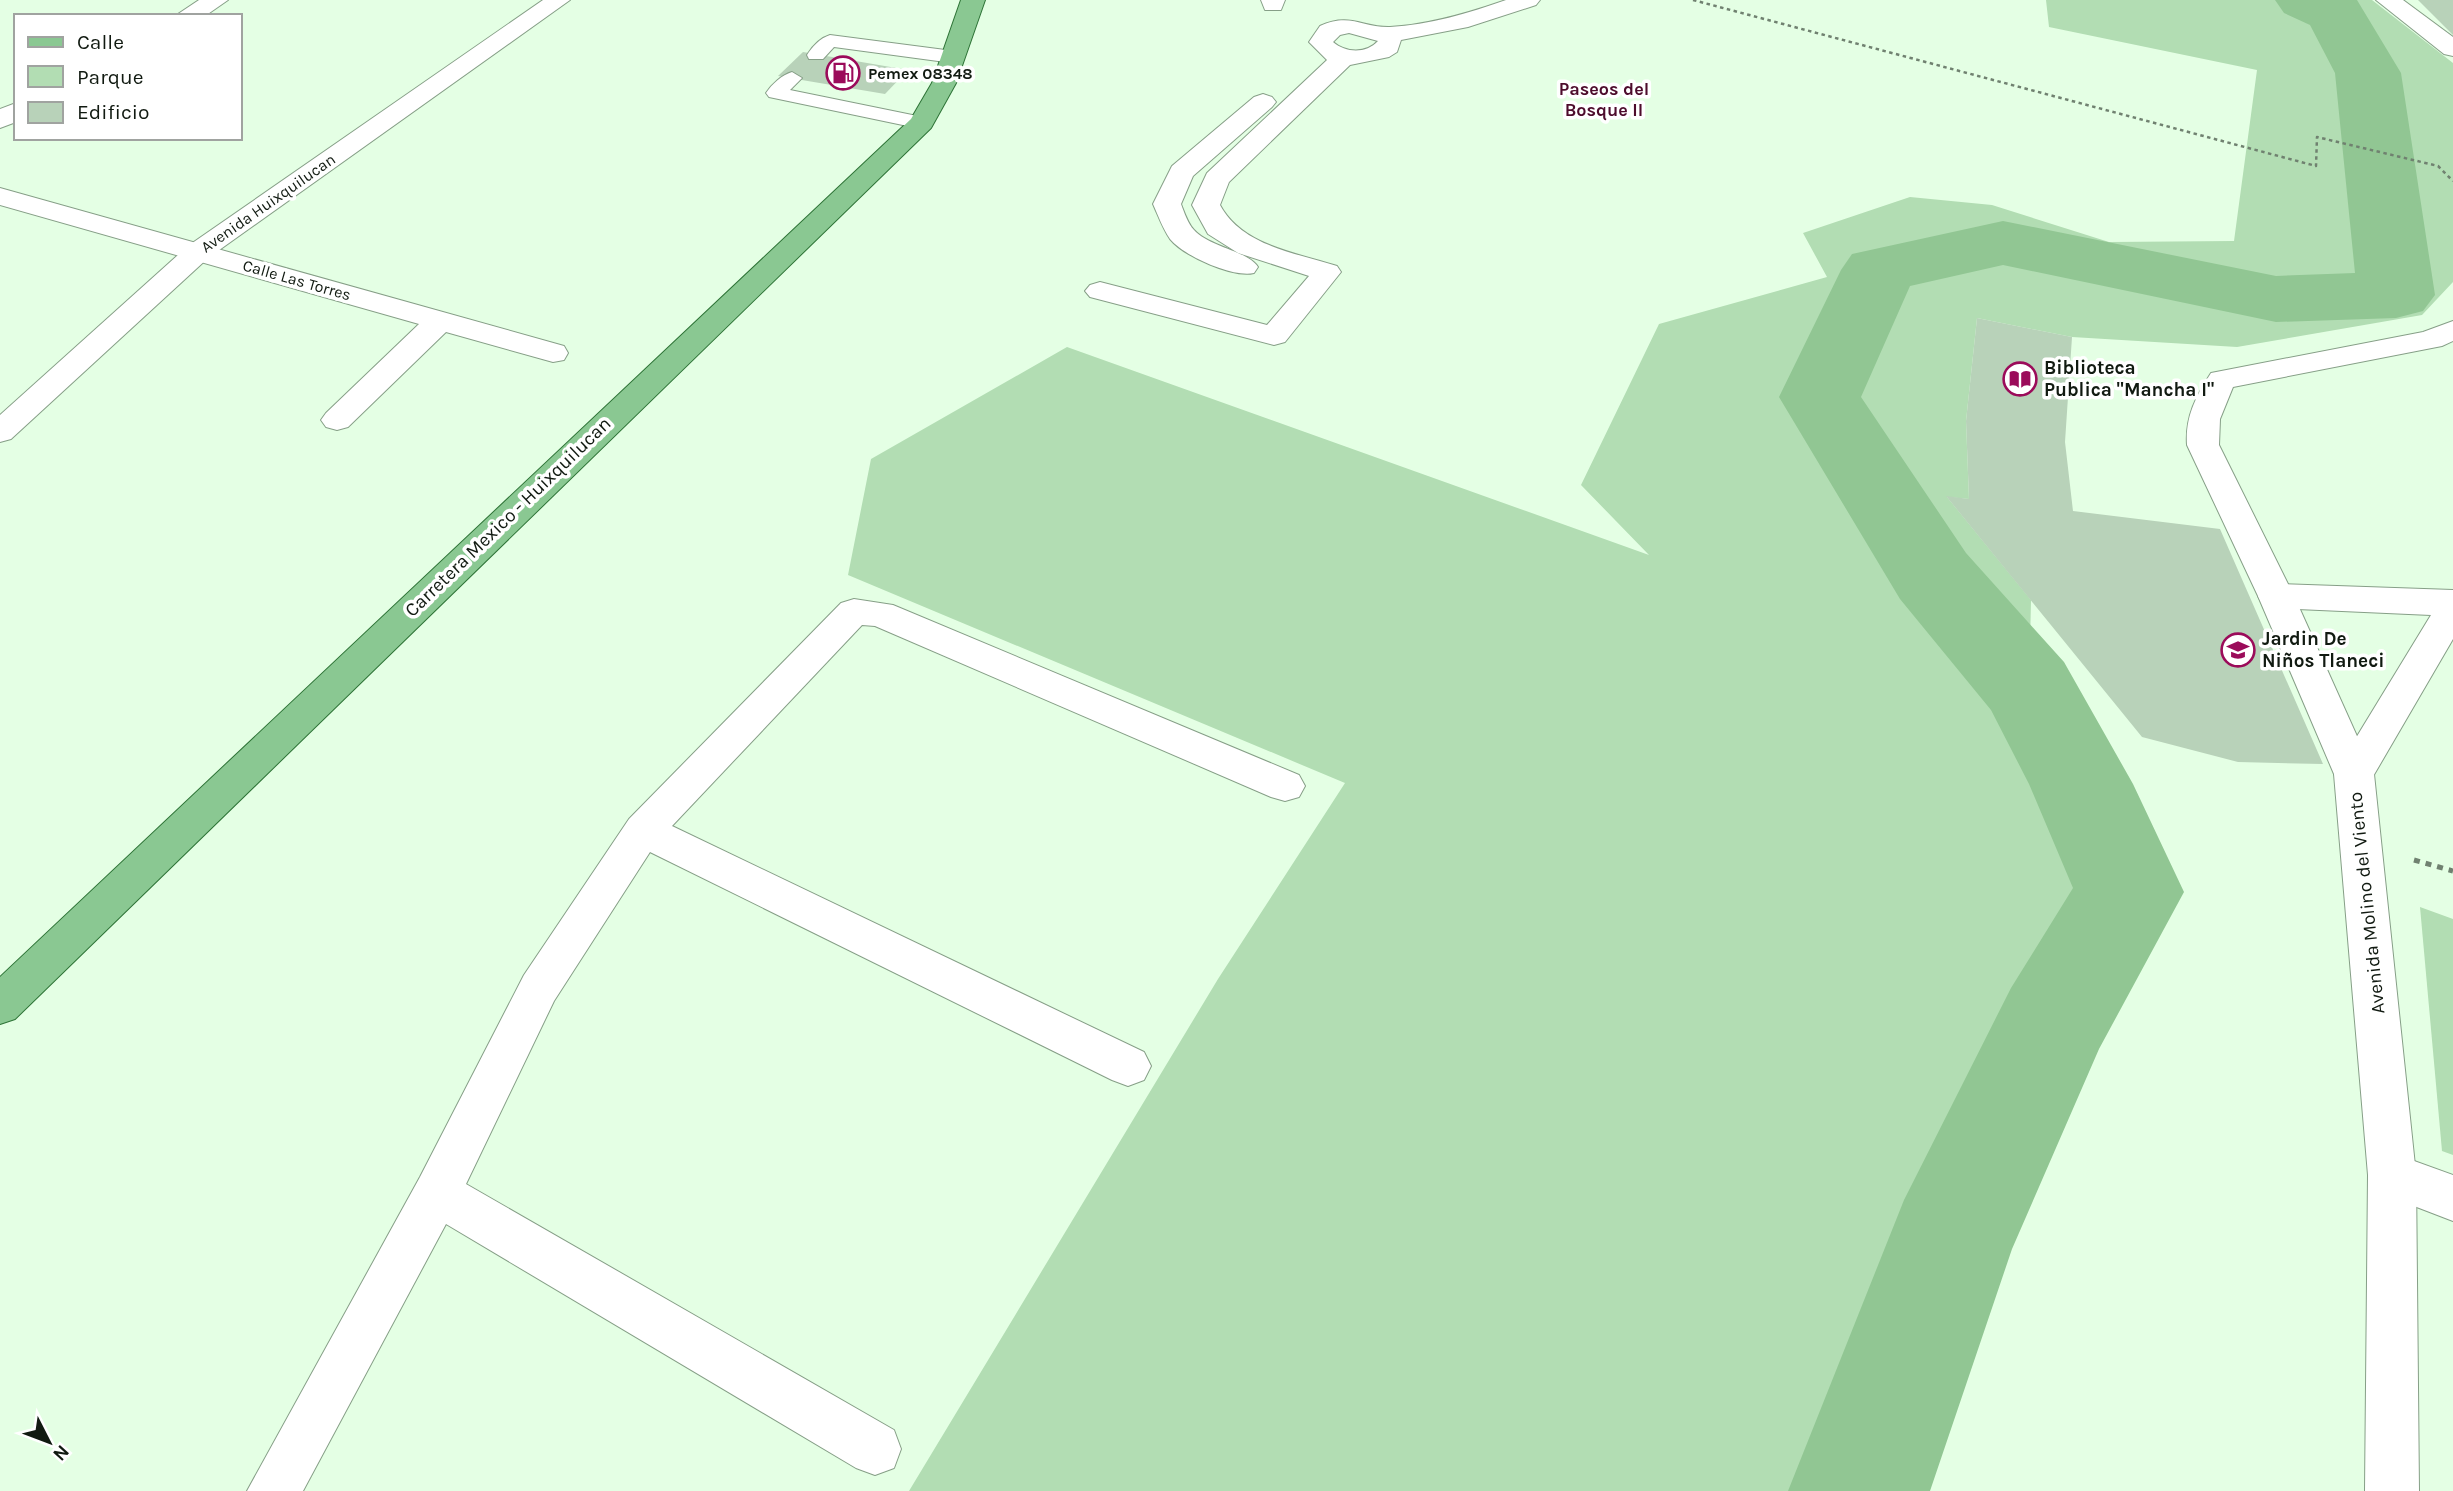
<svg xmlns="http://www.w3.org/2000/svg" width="2453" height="1491" font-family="Karla,sans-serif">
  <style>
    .green { fill: #b2ddb3 }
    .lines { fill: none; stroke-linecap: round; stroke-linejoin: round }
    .river { fill: #91c693; fill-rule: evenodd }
    .building { fill: #b8d2b9 }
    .service-casing { stroke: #869f87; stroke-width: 2 }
    .minor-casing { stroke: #869f87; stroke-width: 2 }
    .tertiary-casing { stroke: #869f87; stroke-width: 2 }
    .primary-casing { stroke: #2d7336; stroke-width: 2 }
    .path-far1 { stroke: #708170; stroke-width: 2.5; stroke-dasharray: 3.5 3.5; stroke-linecap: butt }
    .path { stroke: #708170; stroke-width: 5; stroke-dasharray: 6 6; stroke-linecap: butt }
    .service { fill: #fff; fill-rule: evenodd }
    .minor { fill: #fff; fill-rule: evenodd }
    .tertiary { fill: #fff; fill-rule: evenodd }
    .primary { fill: #8ac892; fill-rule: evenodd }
    .labels { text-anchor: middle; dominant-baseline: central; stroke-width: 7; stroke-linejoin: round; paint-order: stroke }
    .far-poi-label { font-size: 16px; font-weight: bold; fill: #111a11; stroke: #fff; text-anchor: start }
    .far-street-label { font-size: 16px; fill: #111a11; stroke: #fff }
    .far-neighbourhood-label { font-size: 18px; font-weight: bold; fill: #4d0c2c; stroke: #fff }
    .poi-label { font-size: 19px; font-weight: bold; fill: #111a11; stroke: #fff; text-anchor: start }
    .street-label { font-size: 19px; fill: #111a11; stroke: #fff }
  </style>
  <rect width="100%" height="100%" fill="#e4ffe4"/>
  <g class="green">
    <polygon points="2046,0 2372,0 2453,63 2453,282 2422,315 2237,347 2072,337 1977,318 1966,421 1969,499 1947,497 2031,600 2029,688 2081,784 2129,892 1949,1244 1859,1491 909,1491 1218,979 1345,783 848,575 871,459 1067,347 1649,555 1581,485 1659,324 1827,277 1803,233 1910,197 1992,205 2109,242 2234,241 2257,70 2049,27"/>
    <polygon points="2420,907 2453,919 2453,1155 2442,1151"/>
  </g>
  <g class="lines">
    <polygon class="river" points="2275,0 2357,0 2401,73 2435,295 2423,311 2396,318 2276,322 2003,265 1910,286 1861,397 1966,553 2064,662 2133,784 2184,892 2099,1049 2012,1249 1930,1491 1788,1491 1904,1200 2011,988 2073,888 2029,784 1991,710 1900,599 1779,397 1841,270 1852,254 2003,221 2276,276 2355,273 2335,73 2310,25 2284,13"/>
  </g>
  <g class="building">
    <polygon points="2418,0 2453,0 2453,35"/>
    <polygon points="803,52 908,70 885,94 778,76"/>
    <polygon points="1977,318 2072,337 2065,442 2073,511 2220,529 2323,764 2238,762 2142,737 1946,496 1969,499 1966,421"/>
  </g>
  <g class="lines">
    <defs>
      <g id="service">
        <path d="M830,35L953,51L962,57L953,63L834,47L823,59H809L807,55C812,47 820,38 830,35Z"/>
        <path d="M792,72L802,78L790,90L922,117L932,123L922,129L769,97L766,93C772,84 782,75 792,72Z"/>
      </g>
      <g id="minor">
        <polygon points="199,0 228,0 205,16 175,16"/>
        <polygon points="1261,0 1285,0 1281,10 1265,10"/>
        <path d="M1506,0H1540L1536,5L1468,27L1401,40L1397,52L1389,57L1350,65L1229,182L1220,205C1242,246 1296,253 1337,266L1341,272L1285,342L1274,345L1090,297L1085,291L1090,285L1100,282L1267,325L1309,276L1238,253L1208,234L1192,205L1207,173L1327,60L1309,42L1320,26C1350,12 1363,28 1390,27C1429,25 1469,13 1506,0ZM1349,33L1378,41C1366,54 1346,53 1333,42L1340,35Z"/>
        <polygon points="2376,0 2403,0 2453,37 2453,56 2444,54"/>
        <path d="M1263,94L1272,97L1276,102L1272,107L1193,176L1181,204C1184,212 1188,224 1194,230C1209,247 1248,251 1258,267L1254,273C1233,278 1184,256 1170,239C1163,229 1158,215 1153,204L1172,166L1254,97Z"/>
        <polygon points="16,103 16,122 0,128 0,109"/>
        <polygon points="0,188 564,346 568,353 564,360 553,362 446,332 348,427 337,430 326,427 321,420 326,413 419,324 0,205"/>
        <polygon points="2276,584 2453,590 2453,639 2368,785 2354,789 2340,785 2334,774 2431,615 2276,608 2263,605 2258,596 2263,587"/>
        <polygon points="854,599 893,605 1299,775 1305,786 1299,797 1285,801 1271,797 875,626 862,625 672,826 1144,1052 1151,1066 1144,1080 1128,1086 1112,1080 650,852 554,1001 466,1184 894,1430 901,1449 894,1468 875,1475 856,1468 446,1224 303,1491 247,1491 420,1177 524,975 629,819 841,603"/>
        <polygon points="2392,1153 2453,1175 2453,1221 2375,1191 2368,1175 2375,1159"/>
      </g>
      <g id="tertiary">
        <polygon points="543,0 570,0 208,258 11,439 0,442 0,415 188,246"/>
        <path d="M2453,321V341L2442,346L2233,387L2220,419L2219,445L2294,596L2374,774L2416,1175L2419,1491H2365L2368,1175L2334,774L2258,596L2187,445C2185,417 2196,396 2211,373L2423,332Z"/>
      </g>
      <polygon id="primary" points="961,0 985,0 956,83 931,128 15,1019 0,1024 0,977 911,119 932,83"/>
    </defs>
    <use href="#service" class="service-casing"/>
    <use href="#minor" class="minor-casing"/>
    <use href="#tertiary" class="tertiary-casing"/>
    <use href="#primary" class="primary-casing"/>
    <polyline class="path-far1" points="1693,0 2316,166 2317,137 2438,166 2453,181"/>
    <polyline class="path" points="2414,860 2453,871"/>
    <use href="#service" class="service"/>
    <use href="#minor" class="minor"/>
    <use href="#tertiary" class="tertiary"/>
    <use href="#primary" class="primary"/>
  </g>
  <defs>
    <symbol id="fuel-ring" viewBox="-11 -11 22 22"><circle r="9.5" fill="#fff" stroke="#9b0b5a" stroke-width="1.5"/><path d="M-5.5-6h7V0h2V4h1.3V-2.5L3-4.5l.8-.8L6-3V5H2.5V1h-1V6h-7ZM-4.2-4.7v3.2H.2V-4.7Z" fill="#9b0b5a"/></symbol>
    <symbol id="library-ring" viewBox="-11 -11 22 22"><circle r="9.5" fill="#fff" stroke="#9b0b5a" stroke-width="1.5"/><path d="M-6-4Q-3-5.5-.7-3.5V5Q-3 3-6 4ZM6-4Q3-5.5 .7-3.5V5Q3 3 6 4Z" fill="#9b0b5a"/></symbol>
    <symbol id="school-ring" viewBox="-11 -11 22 22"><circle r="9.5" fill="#fff" stroke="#9b0b5a" stroke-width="1.5"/><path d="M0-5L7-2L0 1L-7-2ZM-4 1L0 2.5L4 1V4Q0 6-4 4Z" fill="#9b0b5a"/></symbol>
  </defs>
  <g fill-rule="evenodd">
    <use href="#fuel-ring" x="824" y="54" width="38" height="38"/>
    <use href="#library-ring" x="2001" y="360" width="38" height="38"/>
    <use href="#school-ring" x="2219" y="631" width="38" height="38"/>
  </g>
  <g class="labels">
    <g class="far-poi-label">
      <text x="868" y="73">Pemex 08348</text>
    </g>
    <g class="far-street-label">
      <text transform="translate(268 203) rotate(-35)">Avenida Huixquilucan</text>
      <text transform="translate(297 280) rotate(16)">Calle Las Torres</text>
    </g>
    <g class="far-neighbourhood-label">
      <text x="1604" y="89">Paseos del<tspan x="1604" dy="21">Bosque II</tspan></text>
    </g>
    <g class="poi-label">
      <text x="2044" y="368">Biblioteca<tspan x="2044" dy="22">Publica "Mancha I"</tspan></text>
      <text x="2262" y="639">Jardin De<tspan x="2262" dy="22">Niños Tlaneci</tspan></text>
    </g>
    <g class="street-label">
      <text transform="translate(508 517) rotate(-44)">Carretera Mexico - Huixquilucan</text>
      <text transform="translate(2367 903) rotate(-96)">Avenida Molino del Viento</text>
    </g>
  </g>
  <rect x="14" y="14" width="228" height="126" fill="#ffffff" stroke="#a0a3a0" stroke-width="2"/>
  <rect x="28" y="37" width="35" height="10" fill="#8ac892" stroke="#a0a3a0" stroke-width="2"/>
  <text x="77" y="49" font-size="21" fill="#111a11">Calle</text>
  <rect x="28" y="66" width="35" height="21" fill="#b2ddb3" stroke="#a0a3a0" stroke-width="2"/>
  <text x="77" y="84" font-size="21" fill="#111a11">Parque</text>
  <rect x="28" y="102" width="35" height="21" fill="#b8d2b9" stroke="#a0a3a0" stroke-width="2"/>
  <text x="77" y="119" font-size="21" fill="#111a11">Edificio</text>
  <g transform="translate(49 1442) rotate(132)" stroke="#ffffff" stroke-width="5" paint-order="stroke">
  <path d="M0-5L12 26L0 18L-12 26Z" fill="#111a11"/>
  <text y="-10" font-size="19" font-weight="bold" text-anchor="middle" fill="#111a11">N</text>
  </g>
</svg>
